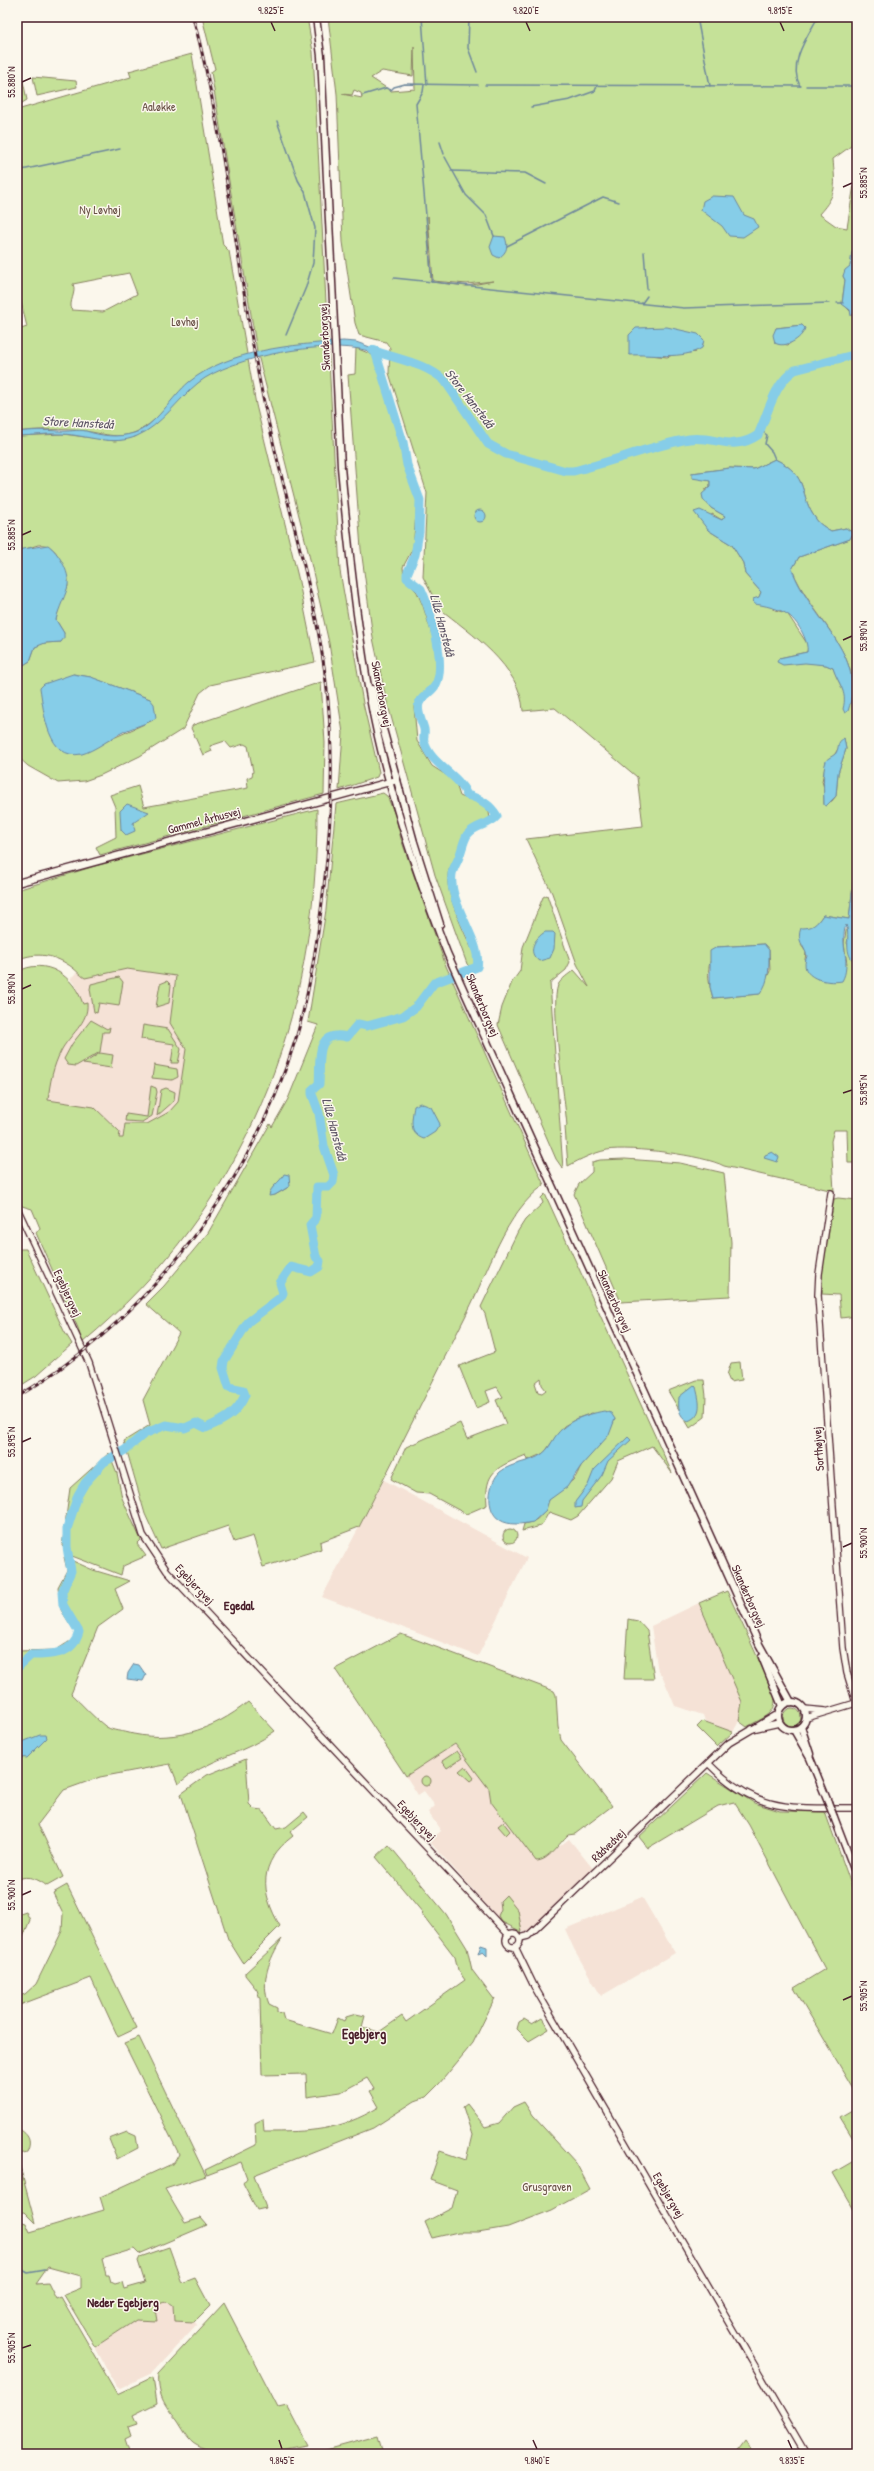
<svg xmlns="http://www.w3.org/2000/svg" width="874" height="2471" font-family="'Patrick Hand',sans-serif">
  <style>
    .built { fill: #f5e2d6 }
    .green { fill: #c5e198; stroke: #888062; fill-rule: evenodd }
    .water { fill: #86cde8; stroke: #6e879c }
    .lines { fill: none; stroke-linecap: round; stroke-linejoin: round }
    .stream { stroke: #6e879c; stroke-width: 1.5 }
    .river { stroke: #86cde8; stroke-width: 9 }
    .tertiary-casing { stroke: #4a1f2b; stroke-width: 8 }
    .secondary-casing { stroke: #4a1f2b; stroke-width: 9 }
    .tertiary { stroke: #fbf7ec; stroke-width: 5.5 }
    .secondary { stroke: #fbf7ec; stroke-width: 6 }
    .rail-casing { stroke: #4a1f2b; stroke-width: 3 }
    .rail { stroke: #fbf7ec; stroke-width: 1.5; stroke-dasharray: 4.5; stroke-linecap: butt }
    .secondary-bridge-casing { stroke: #4a1f2b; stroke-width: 9; stroke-linecap: butt }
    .secondary-bridge { stroke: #fbf7ec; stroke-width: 6 }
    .ticks { fill: none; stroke: #4a1f2b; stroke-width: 1.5 }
    .labels { text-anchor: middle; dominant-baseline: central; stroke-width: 3; stroke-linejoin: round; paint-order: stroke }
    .park-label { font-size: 12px; fill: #695046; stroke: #fbf7ec }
    .street-label { font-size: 12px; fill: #4a1f2b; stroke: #fbf7ec }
    .water-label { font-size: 13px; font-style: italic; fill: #5c5364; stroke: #fbf7ec }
    .neighbourhood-label { font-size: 13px; font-weight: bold; fill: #4a1f2b; stroke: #fbf7ec }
    .quarter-label { font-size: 14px; font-weight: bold; fill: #4a1f2b; stroke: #fbf7ec }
    .neatline { fill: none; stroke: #4a1f2b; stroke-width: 1.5 }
    .ticks-label { font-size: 10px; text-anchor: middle; fill: #4a1f2b }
  </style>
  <rect width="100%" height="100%" fill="#fbf7ec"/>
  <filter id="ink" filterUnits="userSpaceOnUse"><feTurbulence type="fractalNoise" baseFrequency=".025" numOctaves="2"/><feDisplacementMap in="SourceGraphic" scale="8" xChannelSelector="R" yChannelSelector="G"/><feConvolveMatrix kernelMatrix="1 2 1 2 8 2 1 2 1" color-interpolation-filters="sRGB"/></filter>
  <g filter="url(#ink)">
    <g class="built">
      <polygon points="87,962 184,962 192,1049 186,1106 62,1212 35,1071 83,1004 76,986 70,979"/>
      <polygon points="384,1480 527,1558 478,1656 322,1597"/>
      <polygon points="699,1603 742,1702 739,1721 733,1732 705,1721 703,1715 675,1706 662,1675 658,1672 651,1626"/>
      <polygon points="455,1744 489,1789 491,1802 540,1861 569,1839 594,1870 528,1933 525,1933 502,1922 429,1841 441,1831 428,1812 435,1806 424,1791 418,1795 406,1776"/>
      <polygon points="642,1897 675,1953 601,1996 574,1949 565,1929"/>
      <polygon points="164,2302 173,2305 175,2321 194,2322 197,2324 152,2373 120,2388 116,2386 95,2347 136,2320 157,2320 155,2309 158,2304"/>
    </g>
    <g class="green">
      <polygon points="202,17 307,17 313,52 340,571 363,703 379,772 377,777 339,790 343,733 329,643 310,559 257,351 211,72 215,69"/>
      <path d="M328,17H857V120L851,146L833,159C835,186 838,193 819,214L836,226L847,228L857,166V251L856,250L850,266L843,276L845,280L842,303L852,313L857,310V876L854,877L849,919L823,915L801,945L806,952L805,960L847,964L844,943L847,925L849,933L847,943L854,962L857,963V1163H848L847,1130H834L831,1141L834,1191L724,1166C704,1155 630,1146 607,1150C593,1153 581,1159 568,1166L565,1127L567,1126C565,1099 550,1005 558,985C561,979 569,974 574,970L589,987L577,964L552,893L526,839L643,826L637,777L555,708L523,711C521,666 471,634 439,608L423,577L427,493L389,373L390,348L386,342L359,335L355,323L343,242L337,94ZM414,47L415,89L391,91L371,78L382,71L413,76ZM354,90L361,93L362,98L342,94L352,95ZM428,216L433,281L467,284L493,281L467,286L431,282ZM802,325L795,339L788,345L775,343L776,328ZM696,352L676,354L667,357L642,354ZM775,459C811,476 798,496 816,519C819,524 826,528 831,531L846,528L850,539L799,557L792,569C809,614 857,647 853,698L846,699C843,687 837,680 833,668L826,665L779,658L807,652L808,645L787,613L775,610L759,597L761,592L745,574L743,563L732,545L708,530L712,514L722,520L725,516L711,508L705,490L710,487V481L692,473L730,468L754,469ZM844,738L846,749L838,773L836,796L832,801L824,804V788L822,781L826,762L835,754ZM764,944L769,950L770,971L759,994L713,998C707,978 706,964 717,947Z"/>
      <path d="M192,54L223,245L229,251L256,405L298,577L315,662L210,685L200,693L183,729L140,756L101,775L84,781L58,783L28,766L17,756V669L30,661L35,647L44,643L61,642L64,633L56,620L59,606L68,586C63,570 60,542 38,545C31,547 25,550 17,550V436L63,434L115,441L135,437L165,414L185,386C172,401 155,424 136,432C118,440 102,433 84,431C65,429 36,429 17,432V325L21,329L27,327L17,285V110L131,77L129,71ZM129,273L137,294L103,312L72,310C68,302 77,293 73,284ZM73,674L90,677L150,699L153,720L98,745Z"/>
      <polygon points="33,77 76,81 77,87 37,96"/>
      <polygon points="17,80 23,81 27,100 17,106"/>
      <path d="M356,348L373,355L377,365L417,502L413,548L403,567L404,579L417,592L423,606L434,641L438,665L436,678L430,689L417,699L414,707L417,741L432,766L455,781L460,796L467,799H478L489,812L490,819C468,828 466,831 458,853C456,860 448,867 448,875C445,896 468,939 476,959V964L470,967L467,964L435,875L386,698L373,638L361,549L348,375L355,374Z"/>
      <polygon points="321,682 325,743 324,794 100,855 96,847 116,837 115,807 110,795 138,786 144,807 248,788 247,778 252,776 253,771 248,746 244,744 231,748 225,741 210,746 212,751 203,755 191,728 193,725"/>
      <path d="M383,793L387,796L396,817L401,839L446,966L544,1185C504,1214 489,1270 467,1313C431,1384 396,1456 359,1527L320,1542L321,1549L263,1567L253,1536L234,1542L228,1526L161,1549L145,1514L124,1441L150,1425L143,1400L179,1333L146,1304L164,1286L208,1233L270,1124L272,1127L288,1099L318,1025L308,1022L326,910L336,804ZM282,1178L287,1188L275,1195L269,1193Z"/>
      <path d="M317,809C318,1020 246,1206 82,1343L78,1328L36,1233L40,1228L32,1209L22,1206L17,1194V972C46,956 74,976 83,1004L87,1003C89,1023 69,1035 61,1051C53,1067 50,1082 48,1100L94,1107L120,1132L119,1138H123L125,1124H147L169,1112L178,1102L186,1049L170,1023L176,976L127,969L85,978C80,975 77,971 73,968C56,955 37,951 17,960V890L95,866Z"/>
      <polygon points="547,895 570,962 566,970 550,983 563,1169 556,1159 498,1025 502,1007 512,982 520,971 523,947 543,897"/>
      <polygon points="119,977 123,982 119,1006 99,1003 97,1013 94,1012 90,989 91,984"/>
      <polygon points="167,981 171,985 169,1003 156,1007 160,984"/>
      <polygon points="91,1020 107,1029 110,1027 109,1032 103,1032 100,1052 76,1066 68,1065 64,1059 72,1044"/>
      <polygon points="143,1025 168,1029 181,1049 178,1063 171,1063 174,1044 141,1039"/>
      <polygon points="100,1053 113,1055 111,1068 83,1064"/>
      <polygon points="154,1065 177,1069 178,1077 172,1080 152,1078"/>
      <polygon points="151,1086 156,1088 157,1092 152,1116 142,1122 125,1121 126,1114 147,1117"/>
      <polygon points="166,1088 175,1092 174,1101 157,1116 161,1090"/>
      <polygon points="625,1159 680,1163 724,1173 731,1242 730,1296 621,1302 574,1194 579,1184 592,1172 592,1162 600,1160"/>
      <path d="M545,1194L672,1473L652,1446L618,1461L611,1478L578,1516L571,1520L549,1512L541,1526L522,1531L524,1524C545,1519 540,1513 549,1500C555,1492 566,1486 573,1480C577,1476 578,1471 581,1466C593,1449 607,1440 615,1419L592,1413L578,1418L564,1426L544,1453L528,1460L526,1455C498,1467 484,1470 487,1505L466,1514L429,1494L416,1493L391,1479L406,1447L460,1423L467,1439L506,1424L496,1400L503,1397L497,1387L486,1391L490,1402L476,1408L459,1366L495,1352L485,1314L481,1307L518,1231L525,1220L543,1203L541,1198ZM541,1378L542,1385L546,1390L542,1393L538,1392L535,1383Z"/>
      <polygon points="838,1198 857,1200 857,1316 841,1318 839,1295 822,1294 822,1274 834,1199"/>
      <polygon points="20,1249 26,1249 64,1331 72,1344 36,1376 17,1388 17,1251"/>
      <polygon points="740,1362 742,1380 730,1382 727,1375 731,1363"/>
      <polygon points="696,1380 704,1380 706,1396 705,1417 690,1428 668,1391"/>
      <polygon points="109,1453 117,1473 122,1498 141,1540 137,1544 146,1556 123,1566 121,1575 72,1556 62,1546 70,1488"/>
      <circle cx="510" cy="1536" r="7"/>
      <path d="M64,1557L93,1570L130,1581L115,1589L123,1609L98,1627L71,1694C82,1704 93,1717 105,1726C110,1730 119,1731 125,1732C169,1744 213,1731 248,1702L275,1731C245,1754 206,1759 178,1784L170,1764L100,1777L64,1790L38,1824L63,1877L47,1886C38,1879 29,1875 17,1879V1651L56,1650L75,1638V1632L61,1610L58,1587L67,1570Z"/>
      <path d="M727,1591L774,1693C779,1715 763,1717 747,1727L739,1721L742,1702L699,1603Z"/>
      <polygon points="628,1619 638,1621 647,1631 654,1679 624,1679"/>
      <path d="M401,1634L554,1691L556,1695L558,1727L561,1740L612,1806L575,1834L568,1835C559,1843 549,1861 536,1861L491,1802L489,1789L455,1744L406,1776L335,1669Z"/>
      <circle cx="792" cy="1717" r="9"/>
      <polygon points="703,1721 733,1732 717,1747 697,1727"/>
      <polygon points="457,1751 462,1758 447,1768 442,1761"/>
      <path d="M246,1759L249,1804L254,1809L262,1810L276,1829L286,1827L304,1812L308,1817L290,1832L293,1836C258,1863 260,1891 280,1926L243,1963L228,1939L181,1794L207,1775Z"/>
      <polygon points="465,1766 474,1778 470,1781 459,1771"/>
      <polygon points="707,1773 754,1803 780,1811 825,1812 857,1901 857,2095 794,1988 825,1969 749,1825 734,1802 718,1806 648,1848 639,1837"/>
      <circle cx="426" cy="1781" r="5"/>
      <polygon points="503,1822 510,1831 506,1835 498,1826"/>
      <path d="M389,1845L446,1914L467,1948L472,1970L494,1999L495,1998L473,2043L439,2084L426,2097L415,2101L373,2128L254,2175L266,2208L257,2210L243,2183L247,2178L241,2162L207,2175L205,2170L256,2145L255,2123L263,2119L264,2132C309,2132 340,2131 379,2107L370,2091L374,2089L367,2078L341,2092L307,2097L306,2074L262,2075L260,1999L257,1990L245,1975V1973L282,1939C269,1959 260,1982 269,2004L277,2008V2012L282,2013L284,2020L332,2034L338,2018L344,2021L346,2017L356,2014L365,2016L362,2027L379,2032L402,2016L406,2022L465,1980L458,1970L455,1957L422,1914L423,1913L376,1857Z"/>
      <polygon points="67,1885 137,2028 118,2037 91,1978 17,2006 17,1997 25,1994 36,1984 62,1931 63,1914 53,1893"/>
      <polygon points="506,1895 518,1910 522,1932 502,1922 498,1916 501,1909 500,1901"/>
      <polygon points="26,1912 30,1920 17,1952 17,1921 20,1914"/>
      <polygon points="542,2018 549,2029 529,2041 517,2029 519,2022 524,2019 532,2024"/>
      <path d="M139,2037L206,2176L165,2189L185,2223L201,2218L207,2225L139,2254L134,2249L102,2259L106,2275H109L111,2282L115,2284L122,2282L124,2289L145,2283L138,2261L140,2257L169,2247L182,2283L195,2278L210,2306L194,2322L174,2321L173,2305C167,2300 159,2302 155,2309L157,2321L136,2320L95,2347L64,2295L81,2288V2276L48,2267L36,2284L48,2283L56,2299L61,2297L117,2394L153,2377L157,2403L133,2415L137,2424L128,2427L131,2436L125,2439L130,2454H17V2220L26,2223L30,2232L104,2210L100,2197L174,2163L179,2154L124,2043Z"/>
      <polygon points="524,2102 533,2116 576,2163 590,2189 552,2210 508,2227 478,2232 458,2232 432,2238 425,2222 452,2208 457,2190 430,2180 440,2151 466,2160 472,2135 463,2107 467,2104 485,2127 499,2123 513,2107"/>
      <polygon points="857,2107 857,2145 840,2117"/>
      <path d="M17,2128C27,2133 33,2140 27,2152L17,2155L35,2223L24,2212L17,2213Z"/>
      <polygon points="127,2132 136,2136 138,2148 117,2159 109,2139"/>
      <polygon points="857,2159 857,2215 833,2173"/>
      <path d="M224,2303L278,2407L287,2405L308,2445C278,2450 223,2461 196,2444C188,2440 182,2427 177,2420C164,2405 157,2394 159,2373Z"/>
      <polygon points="378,2436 383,2454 311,2454"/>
      <polygon points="745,2442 754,2454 736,2454"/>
    </g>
    <g class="water">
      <polygon points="712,196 734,197 744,215 754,219 758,227 743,237 729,236 722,226 701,210 703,201"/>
      <path d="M494,236L505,237C508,246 508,251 499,258L493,255L490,247Z"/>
      <polygon points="856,249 857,310 851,316 850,310 842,304 845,280 843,276 845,270 850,266 852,252"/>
      <path d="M802,325L805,328C802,339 785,349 775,343L773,335L776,328Z"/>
      <path d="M667,327L698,334L704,340L702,348C683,360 651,354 629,355V335L636,328Z"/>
      <path d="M343,341L356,342L384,352L382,356L378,355L380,361L377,362L369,351C327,339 232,356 198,383C178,399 161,426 137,436C113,447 87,435 62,434C47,433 32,436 17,436V432C31,430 45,430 59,431C68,432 78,429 86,431C102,436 117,438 134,433C155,427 172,396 189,382C230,349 293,345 343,341Z"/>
      <path d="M775,459C811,476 798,496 816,519C819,524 826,528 831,531L846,528L853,533L850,539L799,557L792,569C810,620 868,653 848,711L845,713L843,709C848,691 838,684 833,668L826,665L805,663L783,665L777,662L779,658L807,652C809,641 797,620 787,614C780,609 763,605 754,604L753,599L759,597L761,592L745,574L743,563L732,545L708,530L694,512L700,510L722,520L725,516L711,508L703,499L702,494L710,487V481L692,478V473L730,468L754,469Z"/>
      <circle cx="480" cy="516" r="6"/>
      <path d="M48,545C58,552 70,572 68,585C67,593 58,609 56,620L64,633V638L61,642L45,643L35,647L30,661L17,669V550Z"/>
      <path d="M73,674L91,677L150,699L154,704L156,718C147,724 133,727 123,732C111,738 94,751 82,754C47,761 44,712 40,688L44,684Z"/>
      <path d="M844,738L846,749L838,773L836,796L826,806L824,805C824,792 822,772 826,761C827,758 834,756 836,753C840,746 836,743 844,738Z"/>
      <polygon points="127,804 149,812 133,823 135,831 126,835 121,830 120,811"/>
      <path d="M854,876H857V963C842,956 851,936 846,925C839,944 852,964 842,981C827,984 797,978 807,956C804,945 796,941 801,928C813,928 816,925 823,915L849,919Z"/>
      <path d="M545,932H553L555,934L554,949L550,958L539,961C526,952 535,938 545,932Z"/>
      <path d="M764,944L769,950C769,967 770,980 760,994L713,998L710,987V951L717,947Z"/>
      <path d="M420,1103L431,1107L440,1124L435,1132L424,1139C408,1134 412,1119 414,1106Z"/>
      <polygon points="772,1152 779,1157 777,1162 764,1158 765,1155"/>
      <path d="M284,1174L289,1175L290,1186L275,1195L269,1196C270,1186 280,1183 284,1174Z"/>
      <path d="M694,1385L696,1387C699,1400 704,1415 688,1421C678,1416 678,1406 679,1397Z"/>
      <path d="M604,1411L611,1413L615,1419L609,1435L581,1466L567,1487L549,1500L546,1510L533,1522C523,1524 509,1526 500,1520C485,1511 488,1483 500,1472C512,1462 530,1463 542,1454C548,1450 551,1443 555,1437C567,1420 584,1415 604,1411Z"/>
      <polygon points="628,1437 631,1440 608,1461 602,1475 582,1501 581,1507 575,1508 575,1502 588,1485 594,1470"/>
      <polygon points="134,1664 139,1665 146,1675 143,1681 127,1679 128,1673"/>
      <polygon points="40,1735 46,1735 47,1738 27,1758 17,1757 17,1744"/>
      <polygon points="481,1945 487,1947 487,1956 483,1952 478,1954"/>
    </g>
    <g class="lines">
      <g class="stream">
        <polyline points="422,17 427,85"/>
        <polyline points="469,17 468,48 477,72"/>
        <polyline points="697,17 710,86"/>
        <polyline points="424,85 423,92 416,104 432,282"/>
        <polyline points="485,85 801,86"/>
        <path d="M800,86C788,63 807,37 818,17"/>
        <polyline points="806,86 857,86"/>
        <polyline points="363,95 386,88 391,90 394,87 405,84 478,85"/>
        <polyline points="531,107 570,100 595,91 597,86"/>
        <polyline points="277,121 298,180 305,192 315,228 313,263 306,287 286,335"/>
        <polyline points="440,142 444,154"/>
        <polyline points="445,157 466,195 486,215 494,236"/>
        <polyline points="17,171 120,149"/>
        <polyline points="451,171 525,173 546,184"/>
        <polyline points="507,246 603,197 619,202"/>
        <polyline points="644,252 647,289"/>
        <polyline points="394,278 684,308 829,303"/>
        <polyline points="642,303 647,296"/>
        <polyline points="837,303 843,303"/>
        <polyline points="760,430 767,435 765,444 772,452 775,459"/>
        <polyline points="17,2267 28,2273 45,2270"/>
      </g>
      <g class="river">
        <path d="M372,350C396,359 426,363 445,381L488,444L506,454L566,471H573C612,462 650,446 689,439C715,435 732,453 758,435C768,414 774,383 795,370L857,354"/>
        <path d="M17,1668L31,1655C51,1655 73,1655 79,1632L63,1605L62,1592L71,1571L67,1547V1529L78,1495L85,1483L104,1462L125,1450L144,1434L166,1425L185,1428L196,1423L206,1428C224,1420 237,1414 245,1395L243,1390L229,1387L223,1368L224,1361L248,1322L281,1297L283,1293L280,1283L291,1267L311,1272L319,1267L320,1261L316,1257L310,1225L316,1218L317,1187H328L333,1182L334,1175L324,1146L319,1113L312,1094V1090L319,1084C321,1062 313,1029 347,1037L358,1024L367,1026L403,1016L416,1007L434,983L477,967C483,943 448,905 452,874C453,868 457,863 459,857C462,850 463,842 467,835C475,824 489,826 497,816C490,804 480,799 467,795C458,773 430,765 424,741C423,738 425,733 424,729C422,721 414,707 421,700C426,693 434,691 437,682C445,662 432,616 424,596L421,589L407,578V574L415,555L419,532L420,500L407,465L403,442L375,351"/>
      </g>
      <defs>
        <g id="tertiary">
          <polyline points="831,1193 819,1274 818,1295 843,1648 847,1673 857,1706"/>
          <polyline points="17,1208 89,1363 143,1535 167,1571 509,1935"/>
          <polyline points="804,1709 825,1711"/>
          <polyline points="806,1718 856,1703"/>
          <polyline points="752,1729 779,1723"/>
          <path d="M709,1764C758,1814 792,1808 857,1808"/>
          <circle cx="513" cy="1940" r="7"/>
          <polyline points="520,1938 528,1936 729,1743 778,1714"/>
          <polyline points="515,1947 534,1986 806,2454"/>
        </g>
        <g id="secondary">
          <path d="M316,17L321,56L341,467C348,544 356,622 370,698C386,785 415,870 447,953L759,1644L791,1702"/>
          <polyline points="372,689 414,842 440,924"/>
          <polyline points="17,883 397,780"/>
          <polyline points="762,1657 782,1706"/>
          <circle cx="792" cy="1716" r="14"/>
          <polyline points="801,1727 810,1754"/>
          <polyline points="794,1730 810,1758 828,1802"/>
          <polyline points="834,1817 857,1877"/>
        </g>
      </defs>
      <use href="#tertiary" class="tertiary-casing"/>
      <use href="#secondary" class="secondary-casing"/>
      <use href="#tertiary" class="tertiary"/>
      <use href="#secondary" class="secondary"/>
      <defs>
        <path id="rail" d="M17,1397C152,1316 251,1185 297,1035C311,986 318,936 324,886C332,821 334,756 327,690C316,588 281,489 261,388C236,265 226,138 193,17"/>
      </defs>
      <use href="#rail" class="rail-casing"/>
      <use href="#rail" class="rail"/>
      <defs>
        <polyline id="secondary-bridge" points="828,1802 834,1817"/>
      </defs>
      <use href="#secondary-bridge" class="secondary-bridge-casing"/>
      <use href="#secondary-bridge" class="secondary-bridge"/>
    </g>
  </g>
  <path class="ticks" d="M271,22L275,31M526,22L530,31M780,22L784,31M22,82L31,78M843,187L852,183M22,535L31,531M843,640L852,636M22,989L31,985M843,1093L852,1090M22,1442L31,1438M843,1547L852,1543M22,1895L31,1891M843,2000L852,1996M22,2348L31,2345M279,2440L282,2449M533,2440L537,2449M788,2440L792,2449"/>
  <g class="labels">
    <g class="park-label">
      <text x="159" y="106">Aaløkke</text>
      <text x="100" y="209">Ny Løvhøj</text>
      <text x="185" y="321">Løvhøj</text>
      <text x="547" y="2186">Grusgraven</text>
    </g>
    <g class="street-label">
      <text transform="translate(324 337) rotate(-93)">Skanderborgvej</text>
      <text transform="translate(382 694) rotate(79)">Skanderborgvej</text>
      <text transform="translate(204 820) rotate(-15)">Gammel Århusvej</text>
      <text transform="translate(483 1005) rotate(67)">Skanderborgvej</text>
      <text transform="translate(68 1293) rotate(65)">Egebjergvej</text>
      <text transform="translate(615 1301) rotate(66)">Skanderborgvej</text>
      <text transform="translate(818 1449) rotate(-94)">Sorthøjvej</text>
      <text transform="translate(195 1584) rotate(47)">Egebjergvej</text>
      <text transform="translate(749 1596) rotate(66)">Skanderborgvej</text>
      <text transform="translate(417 1820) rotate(47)">Egebjergvej</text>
      <text transform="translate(608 1845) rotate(-44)">Rådvedvej</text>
      <text transform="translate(669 2195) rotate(60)">Egebjergvej</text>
    </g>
    <g class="water-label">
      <text transform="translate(470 398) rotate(52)">Store Hanstedå</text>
      <text transform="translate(78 422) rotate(3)">Store Hanstedå</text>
      <text transform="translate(443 625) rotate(75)">Lille Hanstedå</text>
      <text transform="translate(335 1129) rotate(75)">Lille Hanstedå</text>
    </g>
    <g class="neighbourhood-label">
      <text x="239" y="1605">Egedal</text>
      <text x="123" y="2302">Neder Egebjerg</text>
    </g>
    <g class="quarter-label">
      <text x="364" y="2033">Egebjerg</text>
    </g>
  </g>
  <rect width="874" height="2471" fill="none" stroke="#fbf7ec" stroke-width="44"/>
  <rect x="22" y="22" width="830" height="2427" class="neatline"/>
  <g class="ticks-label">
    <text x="271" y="14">9.825°E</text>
    <text x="526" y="14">9.820°E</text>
    <text x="780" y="14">9.815°E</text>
    <text transform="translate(11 82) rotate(-90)" y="4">55.880°N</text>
    <text transform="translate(863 183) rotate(-90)" y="4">55.885°N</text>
    <text transform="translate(11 535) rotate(-90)" y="4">55.885°N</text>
    <text transform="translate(863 636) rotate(-90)" y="4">55.890°N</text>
    <text transform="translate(11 989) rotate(-90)" y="4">55.890°N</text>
    <text transform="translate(863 1090) rotate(-90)" y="4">55.895°N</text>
    <text transform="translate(11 1442) rotate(-90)" y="4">55.895°N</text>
    <text transform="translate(863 1543) rotate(-90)" y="4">55.900°N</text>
    <text transform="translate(11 1895) rotate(-90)" y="4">55.900°N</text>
    <text transform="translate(863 1996) rotate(-90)" y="4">55.905°N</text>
    <text transform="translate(11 2348) rotate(-90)" y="4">55.905°N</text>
    <text x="282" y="2464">9.845°E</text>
    <text x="537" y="2464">9.840°E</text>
    <text x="792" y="2464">9.835°E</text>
  </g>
</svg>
